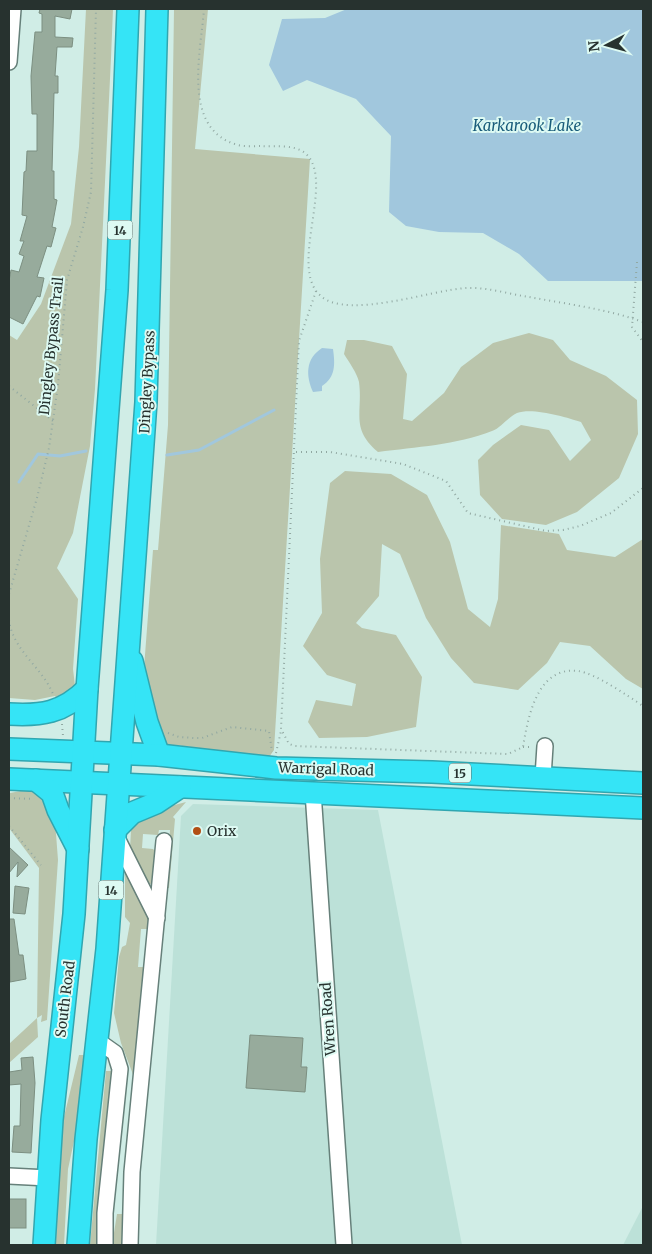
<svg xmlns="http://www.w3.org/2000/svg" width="652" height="1254" font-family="Merriweather,serif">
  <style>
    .built { fill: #bce1d8 }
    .green { fill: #bac5ac }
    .water { fill: #a1c7dd }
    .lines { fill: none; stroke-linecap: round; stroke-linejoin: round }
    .stream { stroke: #a1c7dd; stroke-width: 3 }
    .building { fill: #97ab9c; stroke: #7c8f81 }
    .minor-casing { stroke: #66807a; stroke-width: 18 }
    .highway-casing { stroke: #30a6b0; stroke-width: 24 }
    .path { stroke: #91a8a2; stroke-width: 2; stroke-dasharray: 1 4; stroke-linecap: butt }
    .minor { stroke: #fff; stroke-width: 15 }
    .highway { stroke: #35e4f6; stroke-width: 21 }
    .poi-dot { fill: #b24f15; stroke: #ddfaf3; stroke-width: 2 }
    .labels { text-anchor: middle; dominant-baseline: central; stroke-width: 4; stroke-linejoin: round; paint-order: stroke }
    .shield { fill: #ddfaf3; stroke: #5e6e6a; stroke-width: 1 }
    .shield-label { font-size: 12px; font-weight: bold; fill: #27322f }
    .street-label { font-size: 14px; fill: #27322f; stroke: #ddfaf3 }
    .poi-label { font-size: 14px; fill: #27322f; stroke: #ddfaf3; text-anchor: start }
    .water-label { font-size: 15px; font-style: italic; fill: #195c7a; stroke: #ddfaf3 }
  </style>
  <rect width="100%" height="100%" fill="#d0ede6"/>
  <g class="built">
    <polygon points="193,804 378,810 462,1245 156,1245 181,816"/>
    <polygon points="643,1206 643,1245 623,1245"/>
  </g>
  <g class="green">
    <polygon points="86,9 113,9 111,58 95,389 90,446 73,533 57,568 78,599 73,669 75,686 59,704 55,696 35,700 9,698 9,335 17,340 41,304 71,224 79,147"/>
    <polygon points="174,9 208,9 195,149 310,159 274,750 269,757 175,745 175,748 162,743 143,681 153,550 158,550 168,425"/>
    <path d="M529,333L553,340L570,360L606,376L637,400L638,434L619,478L577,512L546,525L502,519L480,495L478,460L493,445L521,425L549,430L570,461L591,440L581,422C566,417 532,407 517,413C508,417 501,428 492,431C456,445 416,447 378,452C350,428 363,413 359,382C357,373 349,362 344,354L347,340H364L392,346L407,374L403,419L412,421L444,393L461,367L493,343Z"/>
    <polygon points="345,471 391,474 427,495 450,542 468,609 490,627 498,599 501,525 559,534 567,550 615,557 643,539 643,689 626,679 590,646 560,642 547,663 518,690 474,683 451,658 426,618 400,554 382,544 379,596 356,623 362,628 396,635 422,677 416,727 367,737 319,738 308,722 316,700 352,706 356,684 327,675 303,646 322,613 320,559 330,483"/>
    <polygon points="26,790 42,792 55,821 58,860 47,1020 41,1022 42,1015 37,1018 38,1037 9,1063 9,1044 37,1018 39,868 9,828 10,793"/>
    <polygon points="186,802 173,817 175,819 169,888 165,888 170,830 159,830 158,835 143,834 142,848 153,849 155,851 155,885 146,883 130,849 131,830 148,812"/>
    <polygon points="125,869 149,917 151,929 141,929 138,967 146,967 134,1077 121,1043 114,1013 119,957 122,947 126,945 130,923 125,917"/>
    <polygon points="79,1055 84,1055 76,1132 68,1169 64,1245 54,1245 62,1125"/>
    <polygon points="106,1071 111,1071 98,1232 99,1245 90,1245"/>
    <polygon points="117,1214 122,1214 126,1245 112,1245"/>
  </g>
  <g class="water">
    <polygon points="347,9 643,9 643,281 548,281 519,254 483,233 439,232 406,226 389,212 391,136 356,99 307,80 283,91 269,65 282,19 325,18"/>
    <path d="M322,348L333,349C335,364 336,377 322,386V391L313,392C306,376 305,359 322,348Z"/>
  </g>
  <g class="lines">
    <g class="stream">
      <polyline points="167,455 199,450 274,410"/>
      <polyline points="19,482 38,454 60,456 86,451"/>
    </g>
  </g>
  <g class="building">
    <polygon points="40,9 72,9 70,19 55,16 55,37 73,38 72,47 57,47 55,76 58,76 58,93 54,93 52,171 54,171 54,199 57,200 52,227 56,228 51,247 47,246 37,277 44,278 40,297 37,296 23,324 9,317 9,281 11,270 19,272 24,256 19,254 24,241 20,241 27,216 22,215 24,172 26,171 27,151 37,151 37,114 32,114 31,76 35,32 42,32 42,14 39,13"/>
    <polygon points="9,847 28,865 17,877 18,862 9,873"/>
    <polygon points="15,886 29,888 25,914 13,913"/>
    <polygon points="9,919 14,919 19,955 23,955 26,979 10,982"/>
    <polygon points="250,1035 303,1038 301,1067 307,1067 305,1092 246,1088"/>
    <polygon points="33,1057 35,1083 31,1153 12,1152 14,1126 20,1126 21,1084 9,1085 9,1072 22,1070 21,1058"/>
    <rect x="9" y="1199" width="17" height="29"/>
  </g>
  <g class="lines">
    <defs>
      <g id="minor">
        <polyline points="9,62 13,9"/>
        <polyline points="543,777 545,746"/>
        <polyline points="313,792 344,1245"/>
        <polyline points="116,836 157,918"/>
        <polyline points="98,1041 115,1053 120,1069 105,1213 105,1245"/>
        <polyline points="9,1176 48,1178"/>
        <polyline points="130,1245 132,1172 164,841"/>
      </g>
      <g id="highway">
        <polyline points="132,661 147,722 159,755"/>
        <path d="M9,714C41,716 63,713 87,689"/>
        <polyline points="9,749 159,755 276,768 432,772 643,783"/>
        <polyline points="9,779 643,808"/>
        <polyline points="36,780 52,793 58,810 78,849"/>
        <polyline points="115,830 132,813 156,803 180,787"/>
        <polyline points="44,1245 52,1120 74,914 87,689 117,290 128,9"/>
        <polyline points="78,1245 86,1139 107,949 146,402 157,9"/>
      </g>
    </defs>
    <use href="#minor" class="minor-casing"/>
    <use href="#highway" class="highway-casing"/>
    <g class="path">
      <path d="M204,9C201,52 181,130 238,145C245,147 254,146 261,146C274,147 294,144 305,153C337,180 286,269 322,297C350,319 432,290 466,288C487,287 509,294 529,297C567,304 607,309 643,322"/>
      <polyline points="637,262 632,327 643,342"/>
      <path d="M316,291L299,341L281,729L289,744L295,746L508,754L523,747C528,717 537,666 578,671C595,673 628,696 643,706"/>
      <polyline points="9,386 53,421"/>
      <polyline points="296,452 330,452 403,464 446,481 468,513 546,531 563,530 580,526 611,513 643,488"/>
      <polyline points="9,594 37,498 49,448 58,385 67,280 83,227 91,192 96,9"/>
      <path d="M9,620C13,651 42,667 53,694"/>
      <polyline points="62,724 63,736"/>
      <polyline points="168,733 179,737 194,738 202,738 232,727 269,731 272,752"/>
      <polyline points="523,747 533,747"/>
      <polyline points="276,753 281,731"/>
      <polyline points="9,798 34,799"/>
      <polyline points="9,826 41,865"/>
    </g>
    <use href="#minor" class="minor"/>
    <use href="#highway" class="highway"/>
  </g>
  <circle class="poi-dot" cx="197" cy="831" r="5"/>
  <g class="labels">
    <g class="shield">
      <rect x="107.5" y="220.5" width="25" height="19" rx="4"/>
      <rect x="449" y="763.5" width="22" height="19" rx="4"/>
      <rect x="98.5" y="880.5" width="25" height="19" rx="4"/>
    </g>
    <g class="shield-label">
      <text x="120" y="230">14</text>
      <text x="460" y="773">15</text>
      <text x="111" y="890">14</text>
    </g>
    <g class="street-label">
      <text transform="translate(51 346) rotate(-84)">Dingley Bypass Trail</text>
      <text transform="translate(147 382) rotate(-87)">Dingley Bypass</text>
      <text transform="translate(326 769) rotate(2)">Warrigal Road</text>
      <text transform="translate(65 999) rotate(-83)">South Road</text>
      <text transform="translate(328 1019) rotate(-94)">Wren Road</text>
    </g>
    <g class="poi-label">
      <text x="207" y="831">Orix</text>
    </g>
    <g class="water-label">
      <text x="527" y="125">Karkarook Lake</text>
    </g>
  </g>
  <rect width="652" height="1254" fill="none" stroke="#27322f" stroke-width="20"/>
  <g transform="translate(607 45) rotate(264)" stroke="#ddfaf3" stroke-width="4" paint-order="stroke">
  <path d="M0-4L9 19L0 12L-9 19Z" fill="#27322f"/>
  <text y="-8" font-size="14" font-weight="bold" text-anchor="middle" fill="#27322f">N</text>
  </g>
</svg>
